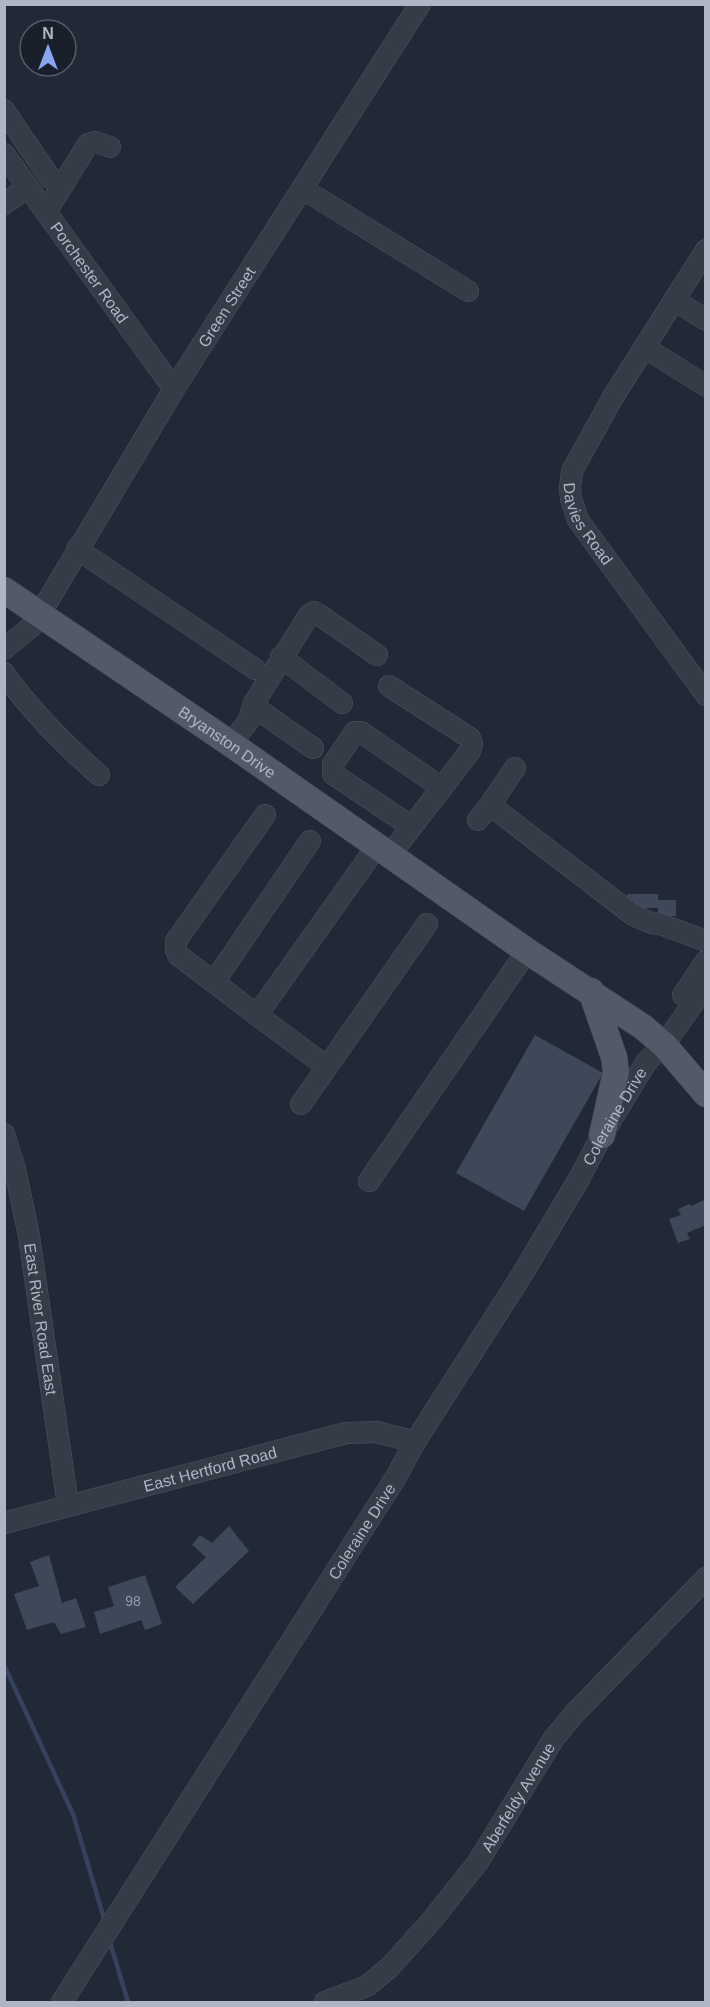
<svg xmlns="http://www.w3.org/2000/svg" width="710" height="2007" font-family="Helvetica,sans-serif">
  <style>
    .lines { fill: none; stroke-linecap: round; stroke-linejoin: round }
    .stream { stroke: #36425d; stroke-width: 4.5 }
    .building { fill: #3f4859 }
    .minor-casing { stroke: #4f5562; stroke-width: 22 }
    .major-casing { stroke: #3e4451; stroke-width: 27 }
    .minor { stroke: #353b47; stroke-width: 21 }
    .major { stroke: #535967; stroke-width: 26 }
    .labels { text-anchor: middle; dominant-baseline: central; stroke-width: 4.5; stroke-linejoin: round; paint-order: stroke }
    .number-label { font-size: 14px; fill: #939aa9 }
    .street-label { font-size: 16px; fill: #afb5c4; stroke: #1a202b }
  </style>
  <rect width="100%" height="100%" fill="#212836"/>
  <g class="lines">
    <g class="stream">
      <polyline points="4,1665 73,1814 105,1922"/>
      <polyline points="109,1939 128,2002"/>
    </g>
  </g>
  <g class="building">
    <polygon points="627,894 658,894 658,900 676,900 676,916 658,916 658,908 633,908 627,906"/>
    <polygon points="535,1035 603,1073 524,1211 456,1173"/>
    <polygon points="706,1199 706,1225 687,1233 690,1239 678,1243 669,1219 681,1215 678,1209 690,1204 691,1206"/>
    <polygon points="229,1526 249,1551 193,1604 175,1587 206,1557 192,1545 200,1535 212,1543"/>
    <polygon points="49,1555 62,1603 76,1598 86,1627 61,1634 54,1622 27,1630 14,1594 39,1586 30,1562"/>
    <polygon points="145,1575 162,1624 145,1630 141,1620 100,1634 94,1612 114,1606 108,1587"/>
  </g>
  <g class="lines">
    <defs>
      <g id="minor">
        <polyline points="4,110 50,178 63,185"/>
        <path id="s1" d="M4,154L174,389"/>
        <polyline points="303,189 468,291"/>
        <polyline points="4,204 28,187"/>
        <polyline points="46,212 88,144 96,142 110,147"/>
        <path id="s2" d="M706,250L613,397L572,471L570,488L571,499L578,520L706,695"/>
        <polyline points="674,300 706,320"/>
        <polyline points="644,347 706,386"/>
        <polyline points="77,549 255,669"/>
        <path id="s3" d="M4,649L31,627L40,614L174,389L420,4"/>
        <polyline points="281,657 342,703"/>
        <path d="M4,673C31,711 64,744 99,775"/>
        <polyline points="389,686 470,738 472,744 470,751 390,855"/>
        <polyline points="253,706 313,748"/>
        <polyline points="231,744 249,720 254,703 309,615 314,612 318,614 377,655"/>
        <polyline points="515,768 490,805 633,915 651,923 660,924 706,941"/>
        <polyline points="478,820 490,805"/>
        <polyline points="403,821 333,774 333,764 355,732 361,732 442,788"/>
        <polyline points="377,846 257,1015 327,1067 427,924"/>
        <polyline points="214,982 310,841"/>
        <polyline points="683,995 706,961"/>
        <polyline points="257,1015 178,955 176,950 176,941 265,815"/>
        <polyline points="301,1104 327,1067"/>
        <path id="s4" d="M4,1134L15,1169L29,1236L68,1505"/>
        <polyline points="369,1181 527,951"/>
        <path id="s5" d="M4,1523L346,1433L377,1432L415,1442"/>
        <path id="s6" d="M62,2002L396,1477L415,1442L523,1273L579,1179L602,1135L647,1061L664,1045L706,985"/>
        <path id="s7" d="M325,2002L367,1986L390,1967L432,1920L478,1862L554,1738L575,1713L706,1578"/>
      </g>
      <g id="major">
        <path id="s8" d="M4,590L231,744L527,951L643,1027L664,1045L706,1094"/>
        <polyline points="591,991 614,1057 616,1072 602,1135"/>
      </g>
    </defs>
    <use href="#minor" class="minor-casing"/>
    <use href="#major" class="major-casing"/>
    <use href="#minor" class="minor"/>
    <use href="#major" class="major"/>
  </g>
  <g class="labels">
    <g class="number-label">
      <text x="133" y="1601">98</text>
    </g>
    <g class="street-label">
      <text stroke="none"><textPath href="#s1" startOffset="146">Porchester Road</textPath></text>
      <text stroke="none"><textPath href="#s3" startOffset="410">Green Street</textPath></text>
      <text stroke="none"><textPath href="#s2" startOffset="316">Davies Road</textPath></text>
      <text stroke="none"><textPath href="#s8" startOffset="270">Bryanston Drive</textPath></text>
      <text stroke="none"><textPath href="#s6" startOffset="1044">Coleraine Drive</textPath></text>
      <text stroke="none"><textPath href="#s4" startOffset="189">East River Road East</textPath></text>
      <text stroke="none"><textPath href="#s5" startOffset="213">East Hertford Road</textPath></text>
      <text stroke="none"><textPath href="#s6" startOffset="558">Coleraine Drive</textPath></text>
      <text stroke="none"><textPath href="#s7" startOffset="288">Aberfeldy Avenue</textPath></text>
    </g>
  </g>
  <rect width="710" height="2007" fill="none" stroke="#afb5c4" stroke-width="12"/>
  <g transform="translate(48 48)"><circle r="28" fill="#1a202b" stroke="#565c68" stroke-width="1.5"/>
  <path d="M0-4.5L10 22L0 15L-10 22Z" fill="#86a6f2"/>
  <text y="-9" font-size="16" font-weight="bold" text-anchor="middle" fill="#afb5c4">N</text>
  </g>
</svg>
